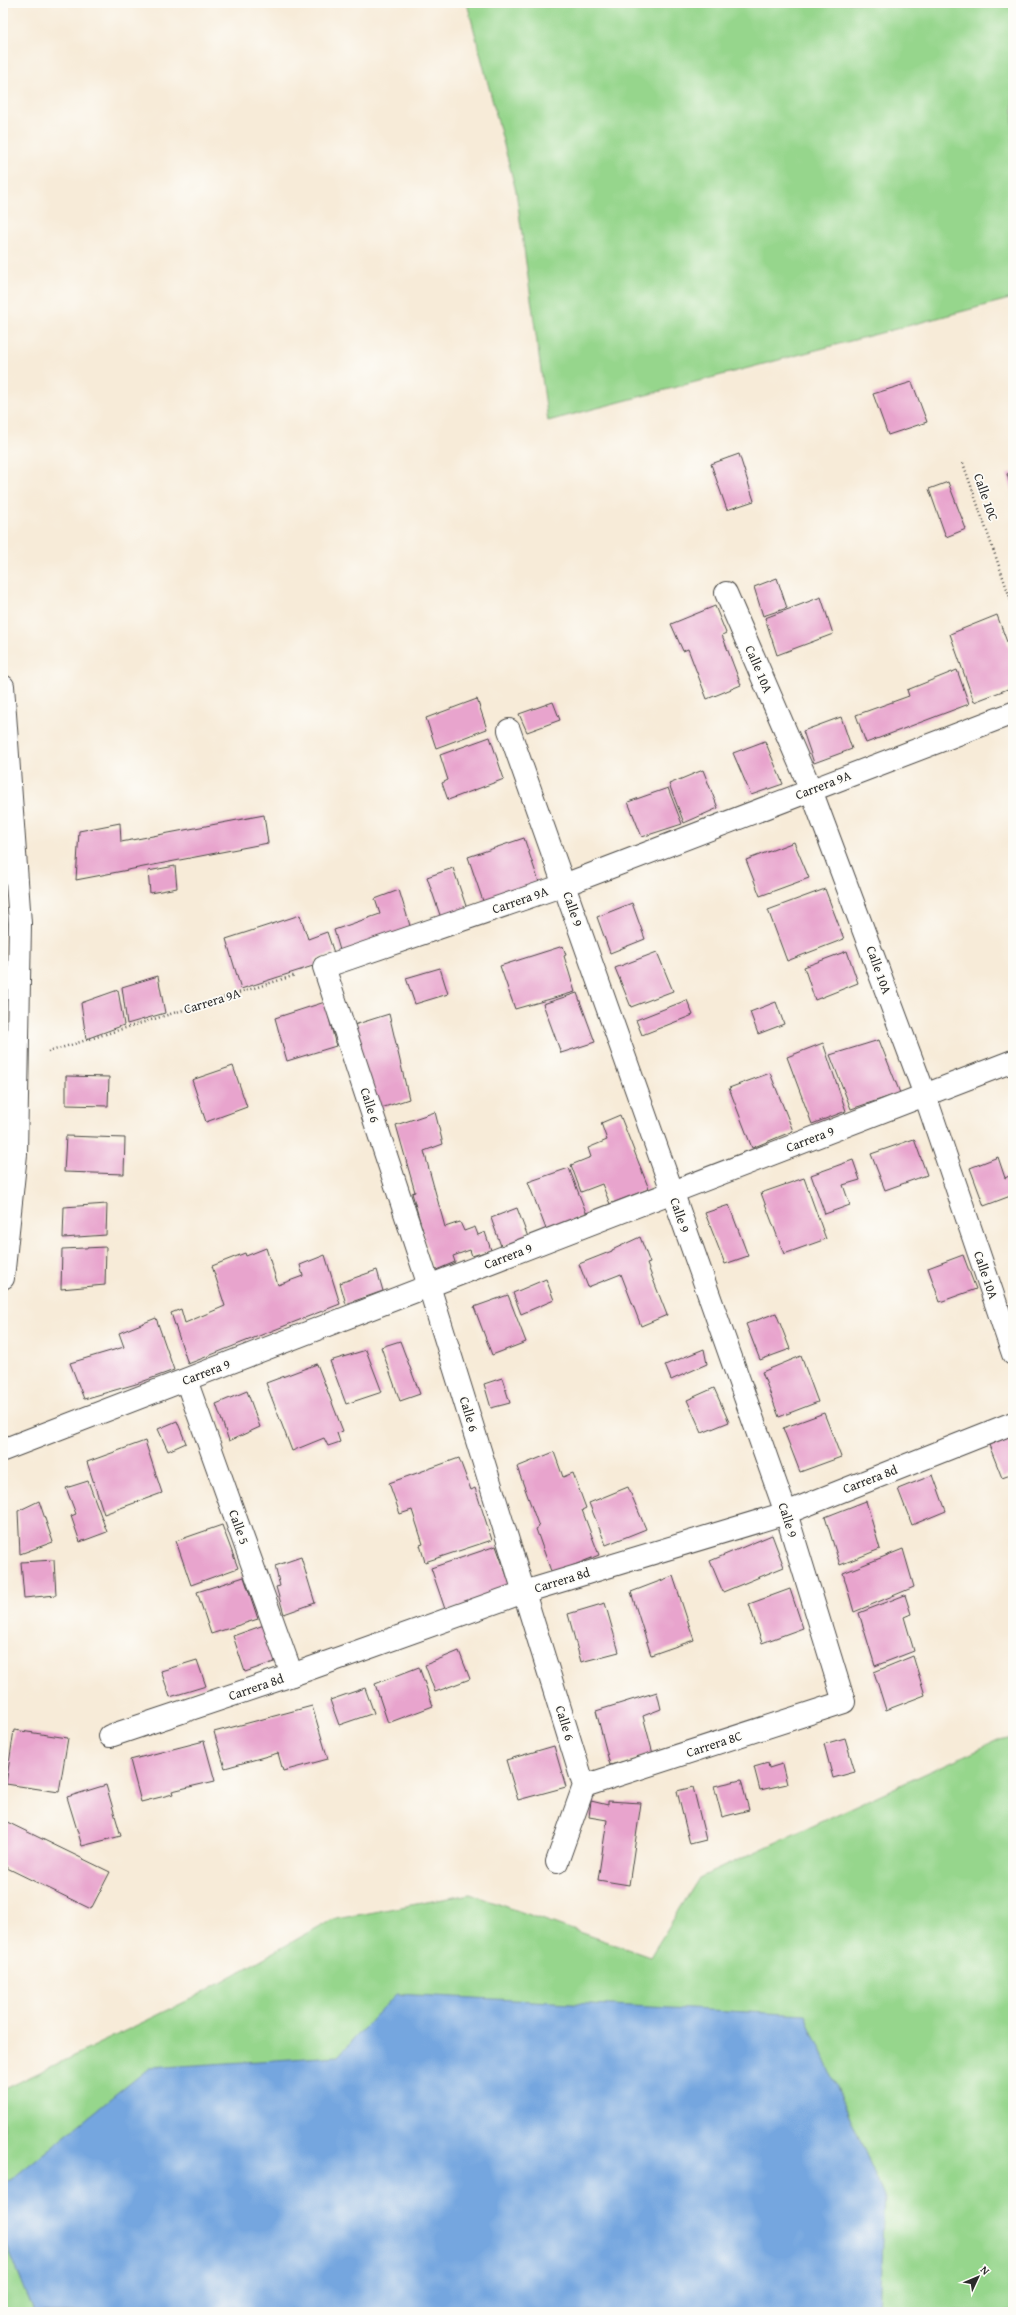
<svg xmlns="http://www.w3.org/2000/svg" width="1016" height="2315" font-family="'Gentium Book Plus',serif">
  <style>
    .green { fill: #96d68c; stroke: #60805c }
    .water { fill: #74a6df; stroke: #506885 }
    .building { fill: #e8a4cd }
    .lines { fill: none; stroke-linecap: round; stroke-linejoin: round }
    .minor-casing { stroke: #4a4845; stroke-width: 24 }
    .path { stroke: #4a4845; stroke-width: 2.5; stroke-dasharray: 1 3; stroke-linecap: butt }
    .minor { stroke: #fff; stroke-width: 22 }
    .labels { text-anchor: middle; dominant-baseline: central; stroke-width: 3.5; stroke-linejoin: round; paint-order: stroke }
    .street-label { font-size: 13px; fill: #2b2b2b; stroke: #fdfcf7 }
  </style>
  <rect width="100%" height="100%" fill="#fdfcf7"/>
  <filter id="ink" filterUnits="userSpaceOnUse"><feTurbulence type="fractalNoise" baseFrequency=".025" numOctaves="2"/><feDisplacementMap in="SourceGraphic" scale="8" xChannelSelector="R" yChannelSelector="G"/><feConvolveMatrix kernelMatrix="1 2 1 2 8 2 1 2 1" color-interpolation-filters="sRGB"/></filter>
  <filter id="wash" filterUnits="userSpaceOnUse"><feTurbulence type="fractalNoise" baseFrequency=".012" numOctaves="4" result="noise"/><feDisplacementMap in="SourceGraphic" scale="16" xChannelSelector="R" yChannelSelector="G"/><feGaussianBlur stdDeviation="0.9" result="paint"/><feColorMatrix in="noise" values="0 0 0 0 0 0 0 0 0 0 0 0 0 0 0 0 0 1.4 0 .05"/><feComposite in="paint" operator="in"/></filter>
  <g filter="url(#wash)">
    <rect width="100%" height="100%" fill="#f7ebd8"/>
    <g class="green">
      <polygon points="467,3 1013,3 1013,298 548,421 516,191"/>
      <polygon points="1013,1737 1013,2312 3,2312 3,2090 191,1999 331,1920 470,1894 650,1957 699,1878 998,1740"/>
    </g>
    <polygon class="water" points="396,1994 806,2015 884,2196 879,2312 34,2312 3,2235 3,2186 149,2068 338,2056"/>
    <g id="blocks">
      <g class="building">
        <polygon points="912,382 927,422 888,435 873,394"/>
        <polygon points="739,454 754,501 727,510 711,464"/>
        <polygon points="1013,472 1013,494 1007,474"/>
        <polygon points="948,482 966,529 946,537 929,489"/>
        <polygon points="777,578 787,608 763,616 754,587"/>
        <polygon points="821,597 833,634 777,655 765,618"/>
        <polygon points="715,606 726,633 722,635 741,685 707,699 688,649 683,651 671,624"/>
        <polygon points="997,615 1013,658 1013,687 974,702 950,634"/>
        <polygon points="957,670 969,704 866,743 856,715 909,696 907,690"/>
        <polygon points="477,699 487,729 436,748 426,718"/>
        <polygon points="553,702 560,720 527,732 519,714"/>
        <polygon points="841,717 852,749 814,763 803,731"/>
        <polygon points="490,737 504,779 448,800 442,783 448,780 440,755"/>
        <polygon points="765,741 783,784 751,795 733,753"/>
        <polygon points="703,770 718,808 684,823 669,784"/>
        <polygon points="668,788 682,824 642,837 628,802"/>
        <polygon points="264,815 268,843 76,880 79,831 120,823 121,842"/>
        <polygon points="524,838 540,885 485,907 468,857"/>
        <polygon points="794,842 809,878 760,896 746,860"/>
        <polygon points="175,866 177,888 150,893 148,871"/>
        <polygon points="453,868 467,909 441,918 427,877"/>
        <polygon points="825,889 844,939 787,961 768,910"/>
        <polygon points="399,890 412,932 342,957 334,930 380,914 375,899"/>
        <polygon points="632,903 645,939 610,953 597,917"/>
        <polygon points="300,915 308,939 327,932 334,953 315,959 316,965 241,989 226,939"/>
        <polygon points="563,946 566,955 564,956 575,992 515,1009 500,966"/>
        <polygon points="847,951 858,983 815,1000 804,967"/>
        <polygon points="657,952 673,991 631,1007 615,968"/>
        <polygon points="440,968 448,994 415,1004 406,978"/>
        <polygon points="158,976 165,1013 127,1024 122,987"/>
        <polygon points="118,990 124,1025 86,1039 81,1003"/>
        <polygon points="577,993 595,1042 561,1053 543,1004"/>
        <polygon points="687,1000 693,1015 642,1035 636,1020"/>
        <polygon points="325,1002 336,1046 287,1061 275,1018"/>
        <polygon points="776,1002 784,1024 758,1034 750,1012"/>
        <polygon points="389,1014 409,1099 375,1110 354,1025"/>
        <polygon points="879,1040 900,1093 851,1109 830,1055"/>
        <polygon points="823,1043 846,1111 812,1124 787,1057"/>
        <polygon points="233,1066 247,1107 206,1122 192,1080"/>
        <polygon points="770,1073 793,1131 752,1148 729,1088"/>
        <polygon points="66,1076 109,1077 108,1106 66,1105"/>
        <polygon points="435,1112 443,1144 424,1151 445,1227 460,1222 464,1231 475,1227 478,1235 485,1232 491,1250 472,1256 470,1250 453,1256 455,1262 434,1271 412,1193 415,1192 396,1125"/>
        <polygon points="620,1115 649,1189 610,1204 602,1184 581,1192 571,1165 591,1157 588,1148 607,1140 601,1123"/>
        <polygon points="66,1136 125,1138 124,1174 64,1172"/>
        <polygon points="914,1139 927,1175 885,1190 871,1154"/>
        <polygon points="998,1157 1005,1178 1013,1174 1013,1195 984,1206 970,1168"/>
        <polygon points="853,1160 860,1180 843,1185 850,1205 825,1214 811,1175"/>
        <polygon points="569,1168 587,1215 546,1229 528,1182"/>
        <polygon points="804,1178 826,1239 784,1254 761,1193"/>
        <polygon points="107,1204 106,1235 63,1238 64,1207"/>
        <polygon points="729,1205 748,1256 725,1264 705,1213"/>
        <polygon points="517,1208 528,1237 501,1246 491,1218"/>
        <polygon points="640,1237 650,1263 647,1264 667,1315 641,1326 621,1274 588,1287 579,1264 612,1251 612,1250"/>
        <polygon points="106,1247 105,1285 61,1289 62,1249"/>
        <polygon points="266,1248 278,1285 303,1276 300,1265 325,1255 340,1304 188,1364 171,1313 181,1309 185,1323 225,1306 212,1266 245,1253 246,1256"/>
        <polygon points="963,1255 976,1289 940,1302 928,1268"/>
        <polygon points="377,1270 383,1291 346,1304 340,1283"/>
        <polygon points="546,1279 554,1300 521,1314 513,1293"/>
        <polygon points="508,1295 526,1342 492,1355 474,1307"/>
        <polygon points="776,1313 790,1349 760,1360 746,1324"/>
        <polygon points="156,1318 174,1370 136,1384 84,1399 70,1363 124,1347 119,1333"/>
        <polygon points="400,1341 420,1394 400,1401 381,1347"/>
        <polygon points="704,1349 707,1364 671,1380 665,1365"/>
        <polygon points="366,1350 382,1392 346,1404 330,1361"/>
        <polygon points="801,1356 818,1402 779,1417 762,1372"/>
        <polygon points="317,1364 343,1431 337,1433 340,1442 328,1446 324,1438 292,1451 266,1383"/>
        <polygon points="502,1378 510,1403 491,1408 484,1384"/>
        <polygon points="714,1388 729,1422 702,1433 687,1400"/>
        <polygon points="247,1391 260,1427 229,1441 216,1404"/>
        <polygon points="824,1413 841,1457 800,1472 783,1428"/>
        <polygon points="177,1421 186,1443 168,1451 158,1429"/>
        <polygon points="1013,1435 1013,1474 1002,1478 989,1445"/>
        <polygon points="145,1441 162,1493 104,1514 87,1462"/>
        <polygon points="554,1452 563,1477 573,1473 586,1508 582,1510 599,1555 552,1574 536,1529 539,1527 517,1467"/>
        <polygon points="459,1458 471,1490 475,1488 492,1540 425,1562 420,1545 423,1544 412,1510 400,1514 389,1483"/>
        <polygon points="933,1475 946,1511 912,1525 898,1489"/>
        <polygon points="88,1481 107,1532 80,1542 71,1516 76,1514 66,1488"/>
        <polygon points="628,1487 646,1529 606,1545 589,1503"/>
        <polygon points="39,1501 53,1542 20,1554 18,1511"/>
        <polygon points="866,1501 880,1549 840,1565 825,1517"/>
        <polygon points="222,1525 238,1568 191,1585 176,1541"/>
        <polygon points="772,1535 784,1567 723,1592 710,1561"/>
        <polygon points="496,1546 512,1590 446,1612 431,1568"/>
        <polygon points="903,1549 914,1587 854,1612 843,1573"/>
        <polygon points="301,1557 315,1603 284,1614 276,1587 280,1586 275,1566"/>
        <polygon points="54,1560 56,1595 24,1598 21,1562"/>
        <polygon points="673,1576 694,1640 651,1655 631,1592"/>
        <polygon points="244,1577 258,1619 211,1634 197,1592"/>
        <polygon points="790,1589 803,1628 762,1643 749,1604"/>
        <polygon points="905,1595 911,1614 904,1617 914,1651 875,1666 859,1613"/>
        <polygon points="605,1603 619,1652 581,1662 568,1614"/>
        <polygon points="264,1625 277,1661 245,1672 233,1636"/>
        <polygon points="459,1651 470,1679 435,1692 425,1665"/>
        <polygon points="913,1656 925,1695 886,1710 874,1672"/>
        <polygon points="197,1660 206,1686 170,1697 161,1671"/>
        <polygon points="419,1667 433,1706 388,1723 375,1684"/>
        <polygon points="365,1688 374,1713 339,1725 330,1700"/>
        <polygon points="657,1692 661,1709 643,1716 653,1754 610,1765 596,1711"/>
        <polygon points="312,1706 328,1759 283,1771 278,1753 225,1768 214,1732"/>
        <polygon points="14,1730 68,1738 59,1792 6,1784"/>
        <polygon points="845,1738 855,1772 833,1778 824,1744"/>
        <polygon points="204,1741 215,1781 172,1791 173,1794 141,1802 130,1760"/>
        <polygon points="554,1746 566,1787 518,1800 506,1760"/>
        <polygon points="768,1763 769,1768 782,1764 787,1784 760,1790 754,1767"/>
        <polygon points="741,1780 749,1810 722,1817 714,1786"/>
        <polygon points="106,1785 121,1836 82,1846 67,1797"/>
        <polygon points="693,1787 706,1840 690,1844 677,1791"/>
        <polygon points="591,1801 608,1805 608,1801 641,1803 629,1885 598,1880 607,1820 589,1817"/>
        <polygon points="3,1820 110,1872 91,1909 3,1866"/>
      </g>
    </g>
  </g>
  <g filter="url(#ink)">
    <use href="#blocks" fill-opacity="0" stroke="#4a4845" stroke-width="1"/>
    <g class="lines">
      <defs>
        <g id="minor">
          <polyline points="726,593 811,790 925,1095 1013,1354"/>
          <polyline points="3,686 20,923 16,1154 3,1278"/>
          <polyline points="509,730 786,1513 844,1702 584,1786"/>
          <polyline points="186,1380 292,1675"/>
          <polyline points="3,1450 1013,1061"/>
          <polyline points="110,1736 292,1675 524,1592 786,1513 1013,1423"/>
          <polyline points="557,1862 584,1786 429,1286 324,967 564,885 1013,713"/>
        </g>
      </defs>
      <use href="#minor" class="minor-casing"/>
      <g class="path">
        <polyline points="963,463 1013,606"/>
        <polyline points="48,1052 296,975"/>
      </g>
      <use href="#minor" class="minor"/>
    </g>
  </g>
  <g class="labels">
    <g class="street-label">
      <text transform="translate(986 497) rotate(71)">Calle 10C</text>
      <text transform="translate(759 669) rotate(67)">Calle 10A</text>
      <text transform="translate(823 785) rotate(-21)">Carrera 9A</text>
      <text transform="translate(520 900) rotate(-19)">Carrera 9A</text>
      <text transform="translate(573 909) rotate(71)">Calle 9</text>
      <text transform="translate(879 970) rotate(70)">Calle 10A</text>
      <text transform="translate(212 1001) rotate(-17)">Carrera 9A</text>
      <text transform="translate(370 1105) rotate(72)">Calle 6</text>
      <text transform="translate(810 1139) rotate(-21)">Carrera 9</text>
      <text transform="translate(680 1215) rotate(71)">Calle 9</text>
      <text transform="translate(508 1256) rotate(-21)">Carrera 9</text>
      <text transform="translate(986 1275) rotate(71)">Calle 10A</text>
      <text transform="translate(206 1372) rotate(-21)">Carrera 9</text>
      <text transform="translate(469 1414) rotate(73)">Calle 6</text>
      <text transform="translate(870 1479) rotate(-21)">Carrera 8d</text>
      <text transform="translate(788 1520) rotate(72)">Calle 9</text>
      <text transform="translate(239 1527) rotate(70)">Calle 5</text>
      <text transform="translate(562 1580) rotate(-17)">Carrera 8d</text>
      <text transform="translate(256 1687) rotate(-19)">Carrera 8d</text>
      <text transform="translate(565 1723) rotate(73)">Calle 6</text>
      <text transform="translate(714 1744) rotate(-18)">Carrera 8C</text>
    </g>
  </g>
  <rect width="1016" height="2315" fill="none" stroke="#fdfcf7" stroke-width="16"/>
  <g transform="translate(978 2277) rotate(46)" stroke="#fdfcf7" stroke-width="3" paint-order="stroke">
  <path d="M0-3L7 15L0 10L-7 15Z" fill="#2b2b2b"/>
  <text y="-6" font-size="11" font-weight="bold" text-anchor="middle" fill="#2b2b2b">N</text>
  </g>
</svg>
